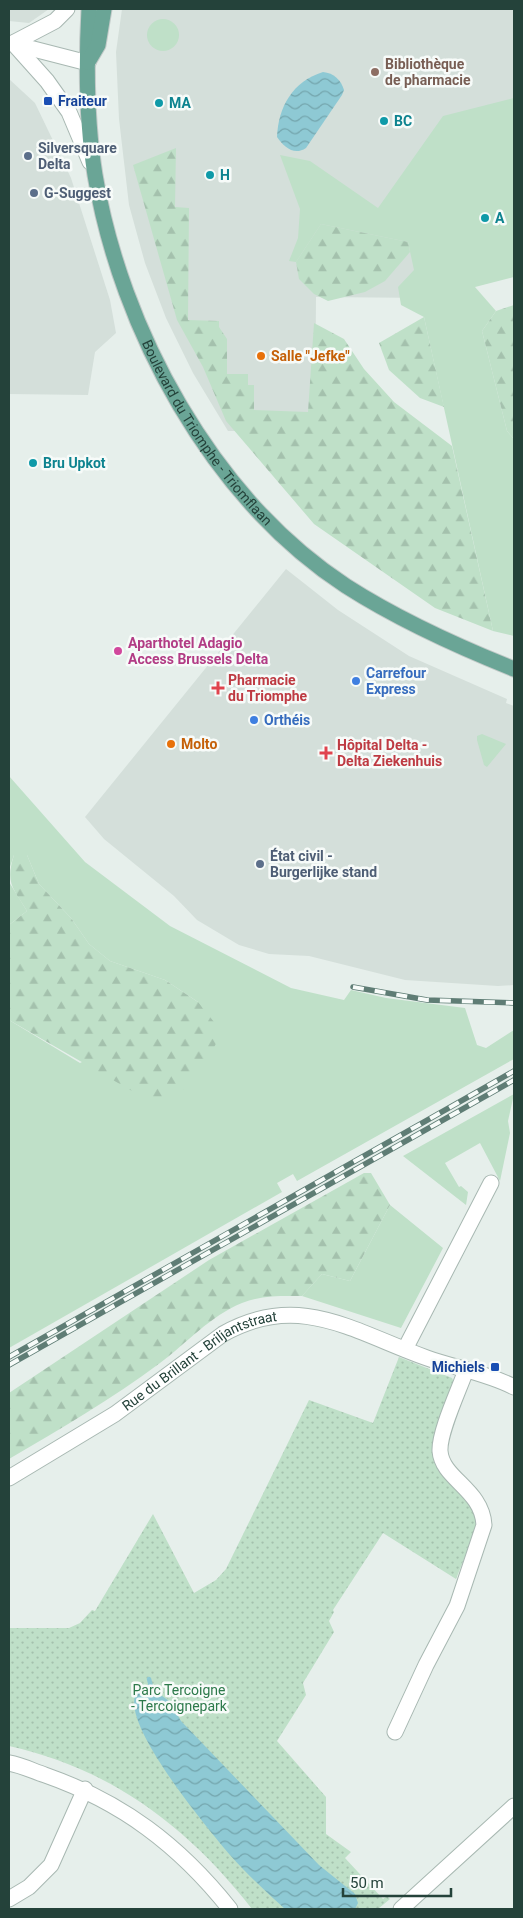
<svg xmlns="http://www.w3.org/2000/svg" width="523" height="1918" font-family="Roboto,sans-serif">
  <style>
    .built { fill: #d4dfda }
    .green { fill: #bfe0c8 }
    .forest { fill: url(#forest-firs) }
    .park { fill: url(#park-dots) }
    .water { fill: url(#water-waves) }
    .lines { fill: none; stroke-linecap: round; stroke-linejoin: round }
    .stream { stroke: #8ec9d4; stroke-width: 4.5 }
    .minor-casing { stroke: #a8b8b2; stroke-width: 17 }
    .major-casing { stroke: #c2cac8; stroke-width: 17 }
    .minor { stroke: #fff; stroke-width: 15 }
    .major { stroke: #6aa596; stroke-width: 15 }
    .rail-casing { stroke: #5f7d75; stroke-width: 5.5 }
    .rail { stroke: #f7fbf9; stroke-width: 4; stroke-dasharray: 11; stroke-linecap: butt }
    .education-dot { fill: #8d6e63; stroke: #f7fbf9; stroke-width: 2 }
    .transit-dot { fill: #1a4fb4; stroke: #f7fbf9; stroke-width: 2 }
    .culture-dot { fill: #0f9aa8; stroke: #f7fbf9; stroke-width: 2 }
    .service-dot { fill: #5c6f8a; stroke: #f7fbf9; stroke-width: 2 }
    .food-dot { fill: #e8710a; stroke: #f7fbf9; stroke-width: 2 }
    .hotel-dot { fill: #d1479c; stroke: #f7fbf9; stroke-width: 2 }
    .shop-dot { fill: #3f7fe0; stroke: #f7fbf9; stroke-width: 2 }
    .health-dot { fill: #e0444e; stroke: #f7fbf9; stroke-width: 2 }
    .labels { text-anchor: middle; dominant-baseline: central; stroke-width: 5; stroke-linejoin: round; paint-order: stroke }
    .education-label { font-size: 14px; font-weight: bold; fill: #785e54; stroke: #f7fbf9; text-anchor: start }
    .transit-label { font-size: 14px; font-weight: bold; fill: #164399; stroke: #f7fbf9; text-anchor: start }
    .culture-label { font-size: 14px; font-weight: bold; fill: #0d838f; stroke: #f7fbf9; text-anchor: start }
    .service-label { font-size: 14px; font-weight: bold; fill: #4e5e75; stroke: #f7fbf9; text-anchor: start }
    .food-label { font-size: 14px; font-weight: bold; fill: #c56008; stroke: #f7fbf9; text-anchor: start }
    .street-label { font-size: 14px; fill: #24423a; stroke: #f7fbf9 }
    .hotel-label { font-size: 14px; font-weight: bold; fill: #b23c85; stroke: #f7fbf9; text-anchor: start }
    .shop-label { font-size: 14px; font-weight: bold; fill: #366cbe; stroke: #f7fbf9; text-anchor: start }
    .health-label { font-size: 14px; font-weight: bold; fill: #be3a42; stroke: #f7fbf9; text-anchor: start }
    .park-label { font-size: 14px; fill: #2d7a4b; stroke: #f7fbf9 }
  </style>
  <defs>
    <pattern id="forest-firs" width="22" height="20" patternUnits="userSpaceOnUse" patternTransform="scale(1.25)"><rect width="22" height="20" fill="#bfe0c8"/><path d="M5 1l3.5 6h-7zM16 11l3.5 6h-7z" fill="#a4c1ad"/></pattern>
    <pattern id="park-dots" width="8" height="8" patternUnits="userSpaceOnUse" patternTransform="scale(1.25)"><rect width="8" height="8" fill="#bfe0c8"/><path d="M2 2h.1M6 6h.1" fill="none" stroke="#a4c1ad" stroke-width="1.8" stroke-linecap="round"/></pattern>
    <pattern id="water-waves" width="16" height="10" patternUnits="userSpaceOnUse" patternTransform="scale(1.25)"><rect width="16" height="10" fill="#8ec9d4"/><path d="M0 5q4-4 8 0t8 0" fill="none" stroke="#74a5ad"/></pattern>
  </defs>
  <rect width="100%" height="100%" fill="#e6efeb"/>
  <g class="built">
    <polygon points="9,9 49,9 29,23 9,21"/>
    <polygon points="122,9 514,9 514,276 432,298 316,297 315,431 228,431 193,373 166,318 145,263 129,205 119,119 116,52"/>
    <polygon points="9,79 35,103 71,178 110,300 116,333 95,352 88,395 9,394"/>
    <polygon points="286,569 338,610 409,656 507,699 506,703 514,706 514,985 498,986 405,980 309,956 269,954 239,945 197,920 174,896 104,839 85,817"/>
  </g>
  <g class="green">
    <circle cx="163" cy="35" r="16"/>
    <polygon points="514,98 514,277 475,287 496,311 482,331 507,431 514,439 514,636 493,631 424,317 401,305 398,287 414,270 408,242 321,224 296,262 289,261 298,238 300,209 280,155 310,161 378,208 443,116"/>
    <polygon points="482,734 506,744 487,767 484,765 477,740 477,736"/>
    <polygon points="9,776 85,862 170,926 291,988 344,1000 351,990 386,998 465,1008 477,1045 486,1048 514,1030 514,1059 297,1181 293,1174 277,1183 282,1192 9,1348 9,1020 80,1063 198,1002 165,980 110,961 89,944 71,918 39,884 27,855 14,855 9,870"/>
    <polygon points="9,882 27,911 9,925"/>
    <polygon points="514,1094 508,1121 510,1133 500,1181 480,1143 445,1163 459,1187 461,1186 468,1192 466,1205 403,1156"/>
    <polygon points="390,1205 443,1248 401,1328 302,1296 322,1274 350,1281"/>
  </g>
  <g class="forest">
    <polygon points="176,148 175,207 189,208 188,320 219,321 219,327 227,339 227,374 248,374 248,385 254,385 254,410 308,412 314,323 344,339 364,369 394,402 452,446 493,631 435,608 314,524 226,421 203,367 177,320 133,165"/>
    <polygon points="321,224 408,242 410,252 385,281 365,292 328,301 314,294 299,279 296,262"/>
    <polygon points="514,305 514,439 507,431 482,331 496,311"/>
    <polygon points="424,317 444,407 420,398 389,370 379,343"/>
    <path d="M14,855H27L39,884L71,918L89,944L110,961L165,980L198,1002L222,1032L208,1059L177,1098L151,1102L9,1020V925L27,911C13,888 5,883 14,855Z"/>
    <path d="M364,1173H371L390,1205L350,1281L322,1274L302,1296C280,1296 263,1295 242,1303C210,1316 187,1343 160,1363C112,1399 60,1429 9,1459V1393L209,1260Z"/>
  </g>
  <path class="park" d="M399,1357L452,1378L454,1382L435,1439L475,1511L476,1529L456,1579L383,1533L333,1610L334,1612L329,1621L334,1632L303,1683L306,1695L277,1741L326,1797V1834L351,1852L345,1858L383,1899L387,1896L390,1899L378,1909H252C188,1827 112,1769 9,1746V1628H69L80,1623L92,1610L95,1611L153,1514L194,1593L216,1580L226,1569L309,1400L373,1423Z"/>
  <g class="water">
    <path d="M323,72C334,73 341,80 344,90L342,95L306,148C294,156 284,147 277,137C278,107 293,81 323,72Z"/>
    <path d="M144,1689L154,1690L169,1701L181,1721L319,1865L355,1894L358,1903L355,1909H285C266,1892 247,1874 230,1855C209,1830 120,1724 136,1694Z"/>
  </g>
  <g class="lines">
    <polyline class="stream" points="149,1679 153,1694"/>
    <defs>
      <g id="minor">
        <polyline points="13,43 47,81 69,112 90,162"/>
        <polyline points="13,43 55,21 67,9"/>
        <polyline points="14,44 88,63"/>
        <polyline points="405,1349 491,1183"/>
        <path id="s1" d="M9,1478L115,1414L223,1334C299,1291 354,1332 427,1358C455,1368 487,1373 514,1387"/>
        <path d="M395,1732L426,1665L457,1606L484,1525C482,1489 442,1479 440,1451C439,1432 459,1390 466,1370"/>
        <path d="M9,1763C21,1765 33,1771 45,1775C122,1802 179,1845 230,1909"/>
        <polyline points="9,1899 29,1887 51,1865 85,1789"/>
        <polyline points="401,1909 514,1806"/>
      </g>
      <g id="major">
        <path id="s2" d="M89,9C86,64 86,120 95,175C121,330 212,498 346,586C396,618 459,647 514,669"/>
        <polyline points="88,62 98,45 104,9"/>
      </g>
    </defs>
    <use href="#minor" class="minor-casing"/>
    <use href="#major" class="major-casing"/>
    <use href="#minor" class="minor"/>
    <use href="#major" class="major"/>
    <defs>
      <g id="rail">
        <polyline points="353,987 427,1000 514,1003"/>
        <polyline points="9,1357 514,1071"/>
        <polyline points="9,1365 514,1080"/>
      </g>
    </defs>
    <use href="#rail" class="rail-casing"/>
    <use href="#rail" class="rail"/>
  </g>
  <circle class="education-dot" cx="375" cy="72" r="5"/>
  <g class="transit-dot">
    <rect x="43" y="96" width="10" height="10" rx="2.5"/>
    <rect x="490" y="1362" width="10" height="10" rx="2.5"/>
  </g>
  <g class="culture-dot">
    <circle cx="159" cy="103" r="5"/>
    <circle cx="384" cy="121" r="5"/>
    <circle cx="210" cy="175" r="5"/>
    <circle cx="485" cy="218" r="5"/>
    <circle cx="33" cy="463" r="5"/>
  </g>
  <g class="service-dot">
    <circle cx="28" cy="156" r="5"/>
    <circle cx="34" cy="193" r="5"/>
    <circle cx="260" cy="864" r="5"/>
  </g>
  <g class="food-dot">
    <circle cx="261" cy="356" r="5"/>
    <circle cx="171" cy="744" r="5"/>
  </g>
  <circle class="hotel-dot" cx="118" cy="651" r="5"/>
  <g class="shop-dot">
    <circle cx="356" cy="681" r="5"/>
    <circle cx="254" cy="720" r="5"/>
  </g>
  <g class="health-dot">
    <path d="M215.5 680.5h5v5h5v5h-5v5h-5v-5h-5v-5h5z"/>
    <path d="M323.5 745.5h5v5h5v5h-5v5h-5v-5h-5v-5h5z"/>
  </g>
  <g class="labels">
    <g class="education-label">
      <text x="385" y="64">Bibliothèque<tspan x="385" dy="16">de pharmacie</tspan></text>
    </g>
    <g class="transit-label">
      <text x="58" y="101">Fraiteur</text>
      <text x="485" y="1367" text-anchor="end">Michiels</text>
    </g>
    <g class="culture-label">
      <text x="169" y="103">MA</text>
      <text x="394" y="121">BC</text>
      <text x="220" y="175">H</text>
      <text x="495" y="218">A</text>
      <text x="43" y="463">Bru Upkot</text>
    </g>
    <g class="service-label">
      <text x="38" y="148">Silversquare<tspan x="38" dy="16">Delta</tspan></text>
      <text x="44" y="193">G-Suggest</text>
      <text x="270" y="856">État civil -<tspan x="270" dy="16">Burgerlijke stand</tspan></text>
    </g>
    <g class="food-label">
      <text x="271" y="356">Salle "Jefke"</text>
      <text x="181" y="744">Molto</text>
    </g>
    <g class="street-label">
      <text stroke="none"><textPath href="#s2" startOffset="451">Boulevard du Triomphe - Triomflaan</textPath></text>
      <text stroke="none"><textPath href="#s1" startOffset="225">Rue du Brillant - Briljantstraat</textPath></text>
    </g>
    <g class="hotel-label">
      <text x="128" y="643">Aparthotel Adagio<tspan x="128" dy="16">Access Brussels Delta</tspan></text>
    </g>
    <g class="shop-label">
      <text x="366" y="673">Carrefour<tspan x="366" dy="16">Express</tspan></text>
      <text x="264" y="720">Orthéis</text>
    </g>
    <g class="health-label">
      <text x="228" y="680">Pharmacie<tspan x="228" dy="16">du Triomphe</tspan></text>
      <text x="337" y="745">Hôpital Delta -<tspan x="337" dy="16">Delta Ziekenhuis</tspan></text>
    </g>
    <g class="park-label">
      <text x="179" y="1690">Parc Tercoigne<tspan x="179" dy="16">- Tercoignepark</tspan></text>
    </g>
  </g>
  <rect width="523" height="1918" fill="none" stroke="#24423a" stroke-width="20"/>
  <path d="M343 1888v8h108v-8" fill="none" stroke="#24423a" stroke-width="2.5"/>
  <text x="350" y="1888" font-size="15" fill="#24423a" stroke="#f7fbf9" stroke-width="4" paint-order="stroke">50 m</text>
</svg>
